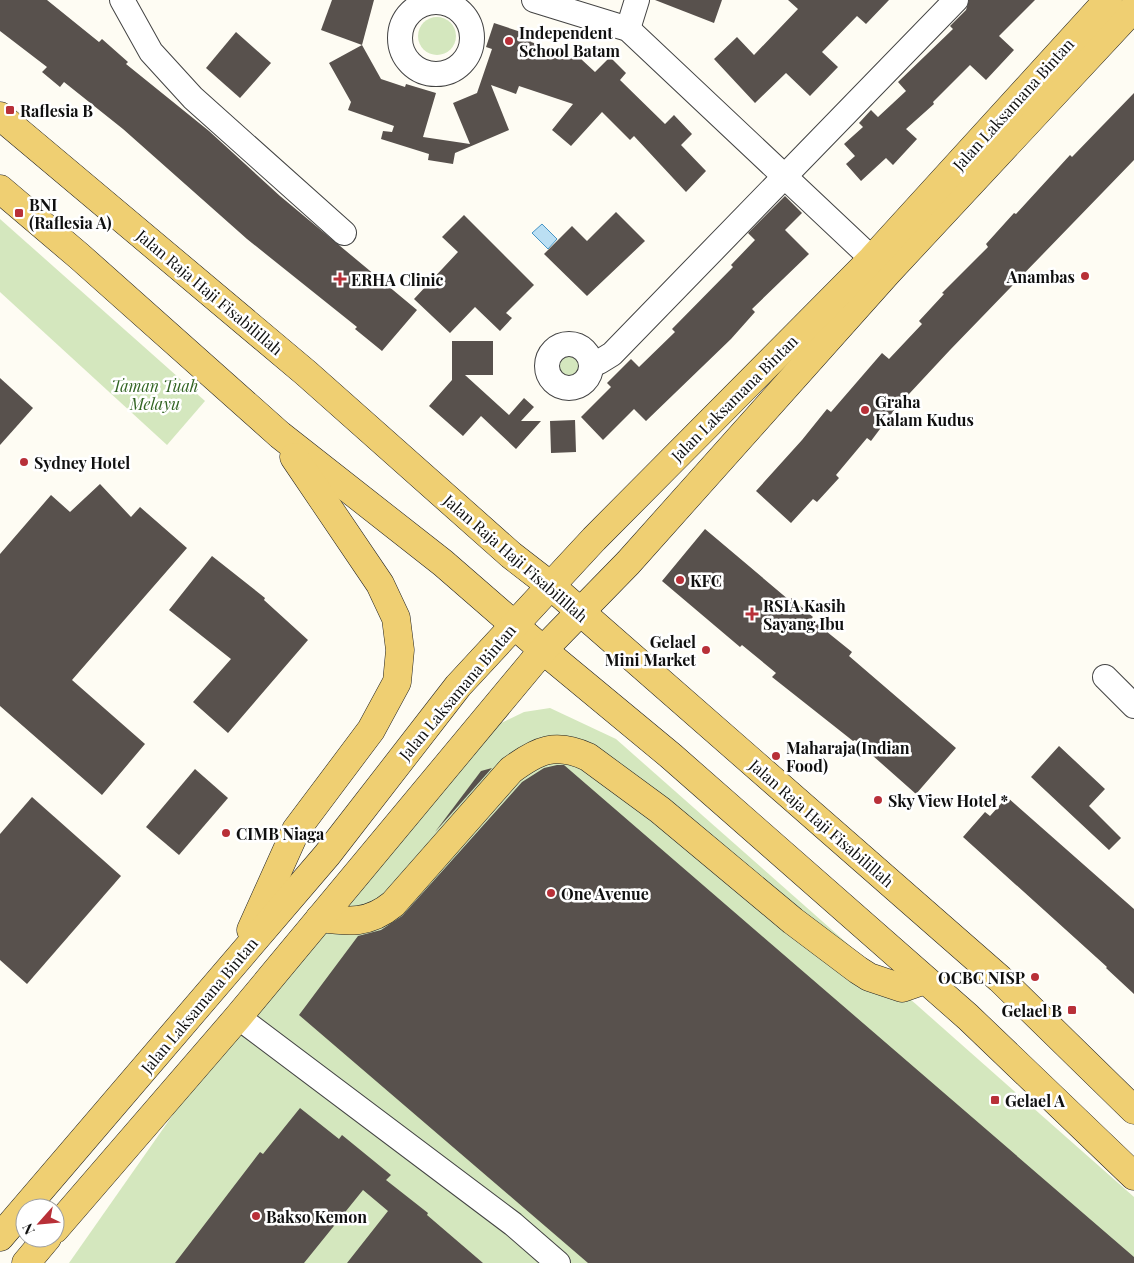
<svg xmlns="http://www.w3.org/2000/svg" width="1134" height="1263" font-family="'Playfair Display',serif">
  <style>
    .green { fill: #d4e7be }
    .water { fill: #bbdff3; stroke: #4795c5 }
    .building { fill: #58514d }
    .lines { fill: none; stroke-linecap: round; stroke-linejoin: round }
    .minor-casing { stroke: #434343; stroke-width: 26 }
    .major-casing { stroke: #212121; stroke-width: 29 }
    .minor { stroke: #fff; stroke-width: 24 }
    .major { stroke: #efcf72; stroke-width: 28 }
    .poi-dot { fill: #b83038; stroke: #fff; stroke-width: 2 }
    .labels { text-anchor: middle; dominant-baseline: central; stroke-width: 5; stroke-linejoin: round; paint-order: stroke }
    .poi-label { font-size: 16px; font-weight: bold; fill: #101010; stroke: #fff; text-anchor: start }
    .street-label { font-size: 16px; fill: #101010; stroke: #fff }
    .park-label { font-size: 16px; font-style: italic; fill: #326423; stroke: #fff }
  </style>
  <rect width="100%" height="100%" fill="#fefcf3"/>
  <g class="green">
    <circle cx="437" cy="36" r="19"/>
    <polygon points="0,219 205,401 167,445 0,292"/>
    <circle cx="568" cy="364" r="12"/>
    <polygon points="550,708 616,739 1134,1197 1134,1263 69,1263 240,1019 455,745 524,712"/>
  </g>
  <polygon class="water" points="542,224 557,239 548,249 532,233"/>
  <g class="building">
    <polygon points="0,0 47,0 99,42 102,39 128,62 126,64 209,131 280,196 417,310 382,351 355,329 357,327 247,239 123,129 64,82 60,87 42,72 47,67 0,31"/>
    <polygon points="332,0 374,0 362,45 321,30"/>
    <polygon points="655,0 722,0 714,23"/>
    <polygon points="788,0 889,0 866,24 857,16 822,52 838,67 810,96 786,73 755,103 714,59 737,37 754,55 798,9"/>
    <polygon points="969,0 1035,0 999,36 1014,50 986,80 970,65 933,102 934,104 906,129 917,139 893,165 886,158 861,181 846,164 855,156 844,144 863,127 859,123 871,110 878,117 906,91 898,82 953,29 950,26 966,10"/>
    <polygon points="494,23 533,36 531,42 581,59 595,72 610,57 626,73 620,80 665,124 674,115 692,134 681,145 706,171 686,192 634,136 630,140 602,112 571,146 552,130 573,104 519,86 516,94 491,85 509,130 455,153 453,164 428,160 429,154 381,139 383,131 392,132 394,126 348,110 351,102 329,63 362,45 381,79 405,87 406,84 436,93 423,137 470,144 453,103 477,93 492,49 486,47"/>
    <polygon points="236,32 271,63 240,98 206,68"/>
    <polygon points="1134,93 1134,160 950,350 895,409 871,441 867,438 836,475 839,478 817,502 813,499 791,523 756,491 802,440 827,409 831,412 882,353 889,359 922,324 919,321 944,294 942,293 988,247 986,244 1014,213 1016,214 1070,155 1072,157"/>
    <polygon points="785,196 802,213 785,230 809,254 752,309 755,312 731,339 646,421 634,409 603,440 581,417 611,387 607,383 631,359 639,367 675,332 672,329 733,267 731,265 755,240 748,233"/>
    <polygon points="616,212 645,241 587,296 544,254 572,226 587,241"/>
    <polygon points="464,215 534,285 506,313 512,318 500,331 475,307 450,333 414,299 458,252 442,237"/>
    <polygon points="452,341 493,341 493,375 465,375 509,415 524,398 534,407 521,421 541,421 516,449 481,416 463,436 429,406 452,380"/>
    <polygon points="0,378 33,408 0,445"/>
    <polygon points="575,420 576,452 551,453 550,421"/>
    <polygon points="100,484 131,517 140,507 187,548 72,680 145,744 102,795 0,706 0,554 51,495 70,512"/>
    <polygon points="705,529 789,600 791,598 813,617 811,619 852,652 849,656 956,748 916,794 855,740 853,741 772,677 776,673 742,645 740,647 662,581"/>
    <polygon points="212,556 265,598 264,600 308,640 228,733 193,702 231,659 169,610"/>
    <polygon points="1059,746 1105,789 1089,806 1121,838 1109,850 1031,777"/>
    <polygon points="557,765 564,765 1134,1257 1134,1263 588,1263 299,1015 358,936 381,930 402,916 522,782 544,768"/>
    <polygon points="492,768 435,832 481,771"/>
    <polygon points="195,769 228,798 179,855 146,827"/>
    <polygon points="32,797 121,876 27,984 0,960 0,834"/>
    <polygon points="1007,797 1134,909 1134,994 1106,968 1107,967 963,837 985,812 990,816"/>
    <polygon points="300,1108 339,1139 342,1135 391,1175 386,1180 428,1213 427,1215 483,1263 347,1263 388,1211 363,1190 304,1263 175,1263 260,1152 263,1154"/>
  </g>
  <g class="lines">
    <defs>
      <g id="minor">
        <polyline points="122,0 151,52 193,98 344,233"/>
        <polyline points="534,0 628,29 885,271"/>
        <circle cx="436" cy="38" r="36"/>
        <polyline points="628,29 637,0"/>
        <circle cx="569" cy="366" r="22"/>
        <polyline points="591,363 599,362 612,354 956,0"/>
        <polyline points="1105,677 1134,706"/>
        <polyline points="238,1017 513,1224 558,1263"/>
      </g>
      <g id="major">
        <polyline points="0,116 306,373 511,555 551,586 1000,979 1134,1110"/>
        <polyline points="0,189 79,256 280,435 443,563 543,650 671,756 968,1017 1134,1176"/>
        <path d="M320,918C349,922 369,924 393,904L511,770C538,750 555,742 588,757L660,810L793,921L858,970L869,977L902,988L925,980"/>
        <polyline points="251,930 296,830 371,730 397,682 400,650 396,618 380,584 294,457"/>
        <polyline points="55,1229 238,1017 543,650 628,563 887,273 1134,8"/>
        <polyline points="0,1237 327,855 458,686 594,539 872,259 1108,0"/>
        <polyline points="26,1263 47,1238"/>
      </g>
    </defs>
    <use href="#minor" class="minor-casing"/>
    <use href="#major" class="major-casing"/>
    <use href="#minor" class="minor"/>
    <use href="#major" class="major"/>
  </g>
  <g class="poi-dot">
    <circle cx="509" cy="41" r="5"/>
    <rect x="5" y="105" width="10" height="10" rx="2.5"/>
    <rect x="14" y="208" width="10" height="10" rx="2.5"/>
    <circle cx="1085" cy="276" r="5"/>
    <path d="M337.5 271.5h5v5h5v5h-5v5h-5v-5h-5v-5h5z"/>
    <circle cx="865" cy="410" r="5"/>
    <circle cx="24" cy="462" r="5"/>
    <circle cx="680" cy="580" r="5"/>
    <path d="M749.5 606.5h5v5h5v5h-5v5h-5v-5h-5v-5h5z"/>
    <circle cx="706" cy="650" r="5"/>
    <circle cx="776" cy="756" r="5"/>
    <circle cx="878" cy="800" r="5"/>
    <circle cx="226" cy="833" r="5"/>
    <circle cx="551" cy="893" r="5"/>
    <circle cx="1035" cy="977" r="5"/>
    <rect x="1067" y="1005" width="10" height="10" rx="2.5"/>
    <rect x="990" y="1095" width="10" height="10" rx="2.5"/>
    <circle cx="256" cy="1216" r="5"/>
  </g>
  <g class="labels">
    <g class="poi-label">
      <text x="519" y="32">Independent<tspan x="519" dy="18">School Batam</tspan></text>
      <text x="20" y="110">Raflesia B</text>
      <text x="29" y="204">BNI<tspan x="29" dy="18">(Raflesia A)</tspan></text>
      <text x="1075" y="276" text-anchor="end">Anambas</text>
      <text x="351" y="279">ERHA Clinic</text>
      <text x="875" y="401">Graha<tspan x="875" dy="18">Kalam Kudus</tspan></text>
      <text x="34" y="462">Sydney Hotel</text>
      <text x="690" y="580">KFC</text>
      <text x="763" y="605">RSIA Kasih<tspan x="763" dy="18">Sayang Ibu</tspan></text>
      <text x="696" y="641" text-anchor="end">Gelael<tspan x="696" dy="18">Mini Market</tspan></text>
      <text x="786" y="747">Maharaja(Indian<tspan x="786" dy="18">Food)</tspan></text>
      <text x="888" y="800">Sky View Hotel *</text>
      <text x="236" y="833">CIMB Niaga</text>
      <text x="561" y="893">One Avenue</text>
      <text x="1025" y="977" text-anchor="end">OCBC NISP</text>
      <text x="1062" y="1010" text-anchor="end">Gelael B</text>
      <text x="1005" y="1100">Gelael A</text>
      <text x="266" y="1216">Bakso Kemon</text>
    </g>
    <g class="street-label">
      <text transform="translate(1013 104) rotate(-48)">Jalan Laksamana Bintan</text>
      <text transform="translate(210 292) rotate(40)">Jalan Raja Haji Fisabilillah</text>
      <text transform="translate(734 398) rotate(-45)">Jalan Laksamana Bintan</text>
      <text transform="translate(516 558) rotate(41)">Jalan Raja Haji Fisabilillah</text>
      <text transform="translate(457 692) rotate(-50)">Jalan Laksamana Bintan</text>
      <text transform="translate(822 823) rotate(41)">Jalan Raja Haji Fisabilillah</text>
      <text transform="translate(199 1005) rotate(-50)">Jalan Laksamana Bintan</text>
    </g>
    <g class="park-label">
      <text x="155" y="385">Taman Tuah<tspan x="155" dy="18">Melayu</tspan></text>
    </g>
  </g>
  <g transform="translate(40 1223) rotate(243)"><circle r="24" fill="#ffffff" stroke="#9f9f9f"/>
  <path d="M0-4L9 19L0 12L-9 19Z" fill="#b83038"/>
  <text y="-8" font-size="14" font-weight="bold" text-anchor="middle" fill="#101010">N</text>
  </g>
</svg>
